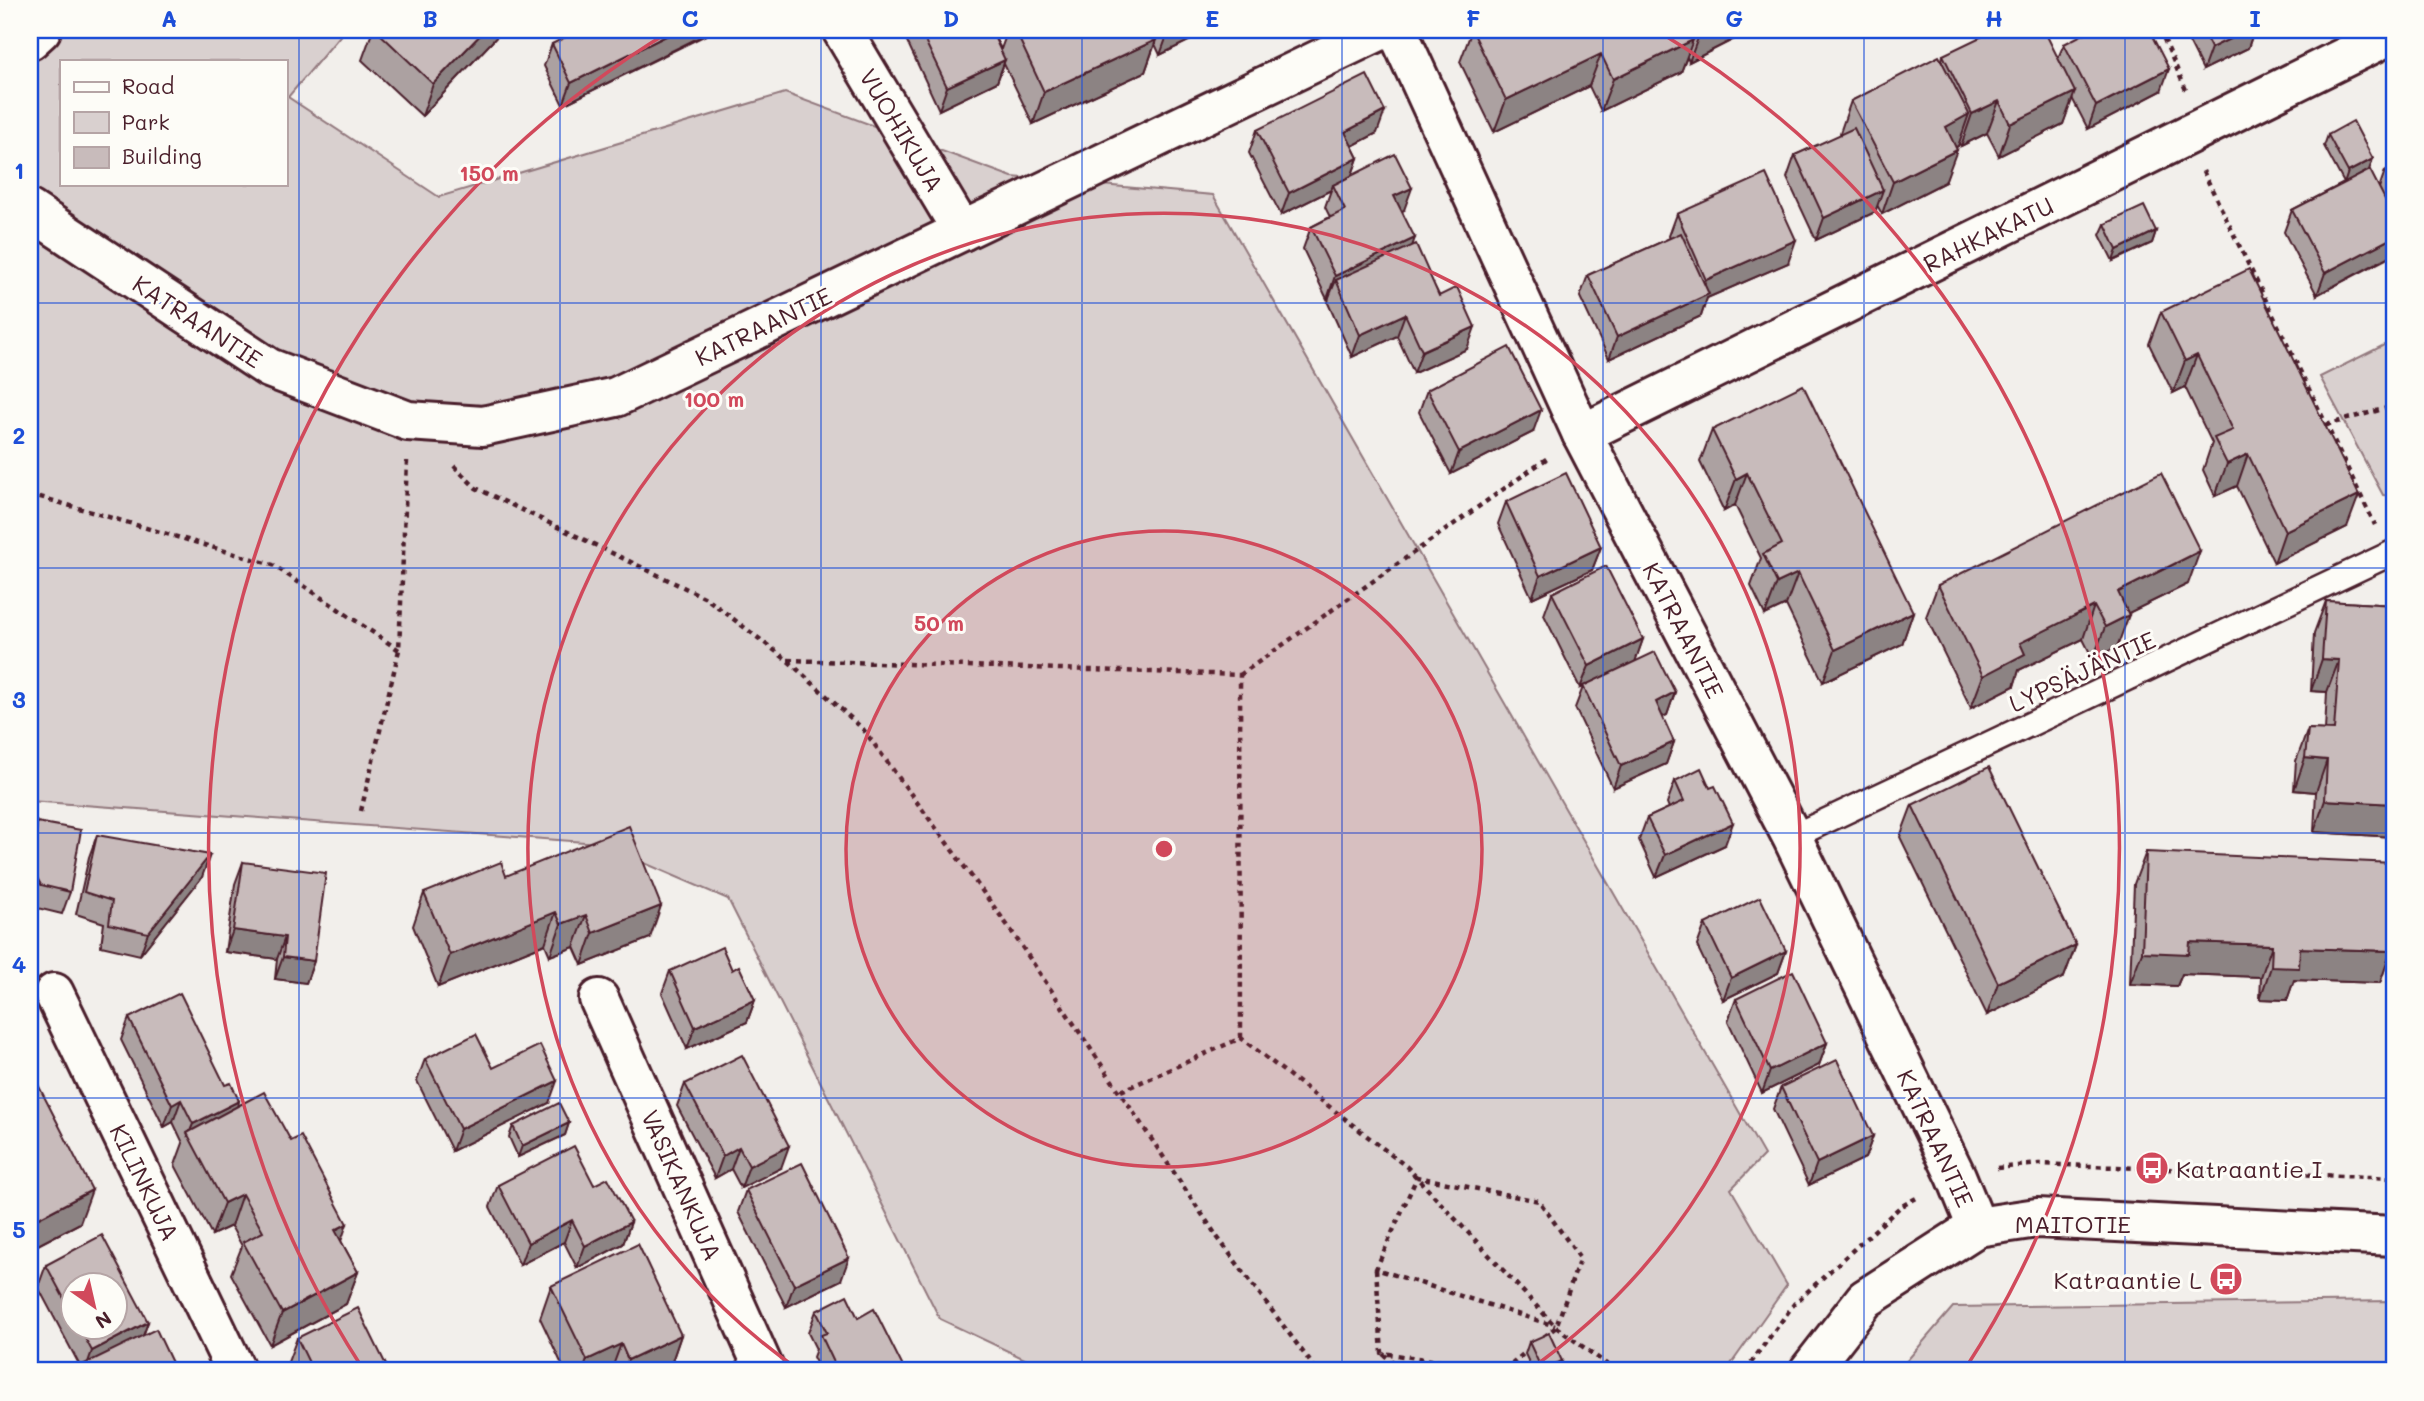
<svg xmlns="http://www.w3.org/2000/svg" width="2424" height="1401" font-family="Mali,sans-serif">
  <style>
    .green { fill: #d9d0cf; stroke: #92787d; stroke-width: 2; fill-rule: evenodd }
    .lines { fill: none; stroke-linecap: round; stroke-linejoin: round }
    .lane-casing { stroke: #4a1f2b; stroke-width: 28 }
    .street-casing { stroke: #4a1f2b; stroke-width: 44 }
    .secondary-casing { stroke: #4a1f2b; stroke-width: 44 }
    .path { stroke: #4a1f2b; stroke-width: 4.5; stroke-dasharray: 5 5; stroke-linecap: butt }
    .lane { stroke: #fdfcf7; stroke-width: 23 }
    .street { stroke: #fdfcf7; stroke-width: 38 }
    .secondary { stroke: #fdfcf7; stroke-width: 38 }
    .wall { fill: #aca1a1; stroke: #4a1f2b; stroke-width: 2; fill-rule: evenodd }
    .shaded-wall { fill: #8c8383; stroke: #4a1f2b; stroke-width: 2 }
    .building { fill: #c8bbbb; stroke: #4a1f2b; stroke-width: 2 }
    .grid { fill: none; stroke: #1d4ed8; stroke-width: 2; stroke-opacity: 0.55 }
    .ring { fill: none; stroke: #d1495b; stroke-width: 3.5 }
    .labels { text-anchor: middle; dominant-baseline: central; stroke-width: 6; stroke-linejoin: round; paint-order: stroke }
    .street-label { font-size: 24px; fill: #4a1f2b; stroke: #fdfcf7 }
    .poi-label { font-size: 24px; fill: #4a1f2b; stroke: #fdfcf7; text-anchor: start }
    .centre { fill: #d1495b; stroke: #fdfcf7; stroke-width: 3.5 }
    .ring-label { font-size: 21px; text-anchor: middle; font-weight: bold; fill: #d1495b; stroke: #fdfcf7; stroke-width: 6; stroke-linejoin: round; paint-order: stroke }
    .neatline { fill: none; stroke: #1d4ed8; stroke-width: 2.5 }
    .grid-label { font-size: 23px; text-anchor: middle; font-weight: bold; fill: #1d4ed8 }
  </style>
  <rect width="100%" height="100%" fill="#f2efeb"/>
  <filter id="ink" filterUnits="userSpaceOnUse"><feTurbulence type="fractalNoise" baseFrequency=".0143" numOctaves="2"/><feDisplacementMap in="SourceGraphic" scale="14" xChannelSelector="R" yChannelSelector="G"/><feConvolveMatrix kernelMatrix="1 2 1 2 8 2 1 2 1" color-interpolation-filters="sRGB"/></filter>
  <g filter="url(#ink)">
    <g class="green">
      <path d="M53,30H345L288,97L439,197L785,93L1012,177L1213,195L1764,1155L1731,1189L1787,1285L1726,1371H1050L940,1319L728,899L598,843L30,801V49ZM61,61H285V184H61Z"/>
      <polygon points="2394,340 2394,496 2383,495 2320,377"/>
      <polygon points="2394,1301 2394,1371 1898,1371 1953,1307"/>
    </g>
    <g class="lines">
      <defs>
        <polyline id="lane" points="1792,837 2394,552"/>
        <g id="street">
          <polyline points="842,30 962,231"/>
          <polyline points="1397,30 1582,434 1792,837 1956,1176 1977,1227"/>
          <polyline points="30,210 269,368 408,421 483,426 616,397 1381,30"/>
          <polyline points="1582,434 2394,33"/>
          <polyline points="54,993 236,1371"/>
          <polyline points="599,999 765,1371"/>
        </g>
        <g id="secondary">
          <polyline points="30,40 41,30"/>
          <polyline points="1809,1371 1865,1299 1977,1227 2037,1218 2394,1236"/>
        </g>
      </defs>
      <use href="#lane" class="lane-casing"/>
      <use href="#street" class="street-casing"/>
      <use href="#secondary" class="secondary-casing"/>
      <g class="path">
        <polyline points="2160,30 2186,90"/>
        <polyline points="2203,171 2375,525"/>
        <polyline points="2326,425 2394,406"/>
        <polyline points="454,466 476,488 706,598 787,660 863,729 1008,926 1218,1238 1317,1371"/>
        <polyline points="30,494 273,565 399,650"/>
        <polyline points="788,660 1240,675 1241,1038"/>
        <polyline points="1240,675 1549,457"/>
        <polyline points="361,811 399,650 407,461"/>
        <polyline points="1121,1091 1241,1038 1407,1167 1556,1327 1616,1371"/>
        <polyline points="1997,1168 2039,1164 2394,1178"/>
        <polyline points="1376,1269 1382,1353 1509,1371"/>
        <polyline points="1544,1337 1556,1327 1580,1258 1539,1201 1417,1177 1376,1269 1555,1326"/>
        <polyline points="1383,1354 1404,1371"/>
        <polyline points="1504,1371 1529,1349"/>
        <polyline points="1745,1371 1794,1304 1900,1207 1920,1196"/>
      </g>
      <use href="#lane" class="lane"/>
      <use href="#street" class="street"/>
      <use href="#secondary" class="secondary"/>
    </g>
    <g class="wall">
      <polygon points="373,30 503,30 422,116 362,60"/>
      <polygon points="908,30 991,30 1001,49 1008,30 1211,30 1160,55 1155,44 1145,72 1033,124 1004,64 997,82 939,110 905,37"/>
      <polygon points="1472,30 1752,30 1689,62 1687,57 1681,72 1601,111 1589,86 1494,132 1460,62"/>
      <polygon points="2183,30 2254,30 2248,48 2203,70"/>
      <polygon points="714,31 563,105 544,66 552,44"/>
      <polygon points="2064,44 2161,91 2088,129 2072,98 2063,124 1999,156 1987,133 1961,146 1959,143 1958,146 1956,147 1945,182 1882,214 1877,205 1875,212 1816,240 1787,178 1795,155 1841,135 1840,133 1851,101 1942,60 1943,55 2058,58"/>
      <polygon points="1257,130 1377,133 1352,146 1358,158 1352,175 1404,210 1402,211 1413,245 1467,349 1414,373 1397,336 1352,357 1328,303 1329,297 1327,299 1303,249 1311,227 1330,217 1325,207 1331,190 1281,215 1249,153"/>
      <polygon points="2328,135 2369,170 2379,188 2385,171 2394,166 2394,255 2317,295 2284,232 2292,210 2344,183 2324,146"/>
      <polygon points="1677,214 1788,263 1707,298 1701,316 1609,359 1580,297 1588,275 1670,238 1669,236"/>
      <polygon points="2105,224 2156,231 2152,243 2113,261 2100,235"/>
      <polygon points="2161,312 2347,527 2274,563 2237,486 2215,496 2203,470 2212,443 2185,387 2173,393 2149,344"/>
      <polygon points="1427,390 1533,432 1451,474 1419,412"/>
      <polygon points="1712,430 1913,612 1902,644 1823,682 1786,605 1765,615 1751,586 1761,558 1735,505 1724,511 1700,462"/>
      <polygon points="1506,502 1601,547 1592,570 1532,598 1498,524"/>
      <polygon points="2188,584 2128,613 2117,647 2093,659 2083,639 2019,670 2014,686 1971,708 1926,617 1938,585"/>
      <polygon points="1552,593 1643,639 1635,661 1675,692 1667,715 1662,717 1674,742 1666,764 1613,788 1575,708 1583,687 1580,688 1544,615"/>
      <polygon points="2326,601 2394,605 2394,837 2314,832 2316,792 2294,790 2296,761 2308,729 2325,730 2327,692 2311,691 2314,633"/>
      <polygon points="1675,781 1725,845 1656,877 1639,840 1647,818 1669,808 1667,803"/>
      <polygon points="1912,805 2076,945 2064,977 1987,1015 1900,837"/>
      <polygon points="37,822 70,892 62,914 33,907 30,901 30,832 33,833"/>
      <polygon points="97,835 202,877 140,955 101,946 104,923 76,914 89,857"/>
      <polygon points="2146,852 2391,951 2380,983 2294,980 2287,1000 2260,999 2261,977 2182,974 2177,986 2130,984 2134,884"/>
      <polygon points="243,862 314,961 306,983 275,979 277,959 225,952 235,884"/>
      <polygon points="506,876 650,938 582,965 574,947 550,956 545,944 438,987 413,926 424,893"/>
      <polygon points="1705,924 1786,951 1778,973 1723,1000 1697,946"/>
      <polygon points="732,970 755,1000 747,1022 687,1049 662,993 670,971"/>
      <polygon points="1736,999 1827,1043 1819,1065 1762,1093 1728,1021"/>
      <polygon points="129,1018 225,1085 239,1101 238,1106 341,1241 358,1272 346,1304 270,1345 231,1274 242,1246 231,1226 212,1235 175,1165 183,1143 173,1122 164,1127 121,1040"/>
      <polygon points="425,1059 493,1068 549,1103 452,1151 417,1081"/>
      <polygon points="30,1069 80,1223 30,1249"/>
      <polygon points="685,1084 781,1168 741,1188 731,1169 715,1178 677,1106"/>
      <polygon points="1781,1087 1873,1136 1865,1158 1809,1185 1773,1109"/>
      <polygon points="569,1123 565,1135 518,1157 509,1137 513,1126"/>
      <polygon points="498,1185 594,1185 631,1222 623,1244 577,1268 564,1242 520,1265 490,1207"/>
      <polygon points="746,1190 841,1280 786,1307 738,1212"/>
      <path d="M46,1265L148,1322L143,1336L176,1371H75L76,1368L80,1366L38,1287ZM74,1285L116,1327H74Z"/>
      <polygon points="551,1286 681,1335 670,1367 660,1371 565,1371 540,1318"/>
      <polygon points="816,1311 858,1318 905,1371 820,1371 813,1357 816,1349 808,1333"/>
      <polygon points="297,1338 389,1371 286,1371 285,1370"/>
      <polygon points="1529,1342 1558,1371 1533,1371 1525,1354"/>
    </g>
    <g class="shaded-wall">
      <polygon points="485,30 503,30 422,116 433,84"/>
      <polygon points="678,30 714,30 563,105 571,83"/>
      <polygon points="1175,30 1211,30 1160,55 1168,33"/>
      <polygon points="1701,30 1752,30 1689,62"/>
      <polygon points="2248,30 2254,30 2248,48 2203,70 2211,48"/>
      <polygon points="1156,40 1145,72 1033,124 1044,92"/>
      <polygon points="1693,40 1681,72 1601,111 1613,79"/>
      <polygon points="1601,54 1589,86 1494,132 1506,100"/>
      <polygon points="1005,60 997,82 939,110 947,87"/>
      <polygon points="2169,69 2161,91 2088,129 2096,106"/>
      <polygon points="2075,92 2063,124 1999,156 2010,124"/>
      <polygon points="1999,101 1987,133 1961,146 1972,114"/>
      <polygon points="1385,111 1377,133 1337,154 1345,132"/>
      <polygon points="1969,114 1958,146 1934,159 1946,127"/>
      <polygon points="1957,150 1945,182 1882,214 1893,182"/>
      <polygon points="1358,158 1350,180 1333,185 1331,190 1281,215 1289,193"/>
      <polygon points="2373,159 2369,170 2344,184 2348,172"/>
      <polygon points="1412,188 1404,210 1386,218 1394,196"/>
      <polygon points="1883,190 1875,212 1816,240 1824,218"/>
      <polygon points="2156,231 2152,243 2113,261 2117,250"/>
      <polygon points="2394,237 2394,254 2317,295 2325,273"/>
      <polygon points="1415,238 1407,260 1336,280 1329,297 1327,299 1335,276"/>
      <polygon points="1796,240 1788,263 1707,298 1701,316 1609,359 1617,337 1700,298 1706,280"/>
      <polygon points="1405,314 1397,336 1352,357 1360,335"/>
      <polygon points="1475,327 1467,349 1414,373 1422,351"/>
      <polygon points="2197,355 2185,387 2173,393 2185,361"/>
      <polygon points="1541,410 1533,432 1451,474 1459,452"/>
      <polygon points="2248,454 2237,486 2215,496 2227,464"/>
      <polygon points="1747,473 1735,505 1724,511 1736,479"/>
      <polygon points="2359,495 2347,527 2274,563 2285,531"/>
      <polygon points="1601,547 1592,570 1532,598 1540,576"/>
      <polygon points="2200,551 2188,584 2106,624 2118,592"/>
      <polygon points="1798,573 1786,605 1765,615 1777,583"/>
      <polygon points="2094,606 2083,639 2019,670 2014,686 1971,708 1983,676 2020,643"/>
      <polygon points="1913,612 1902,644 1823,682 1835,650"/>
      <polygon points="2129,615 2117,647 2093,659 2105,627"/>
      <polygon points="1643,639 1635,662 1580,688 1589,666"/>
      <polygon points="2322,659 2339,660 2327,692 2311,691"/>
      <polygon points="1675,692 1667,715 1647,724 1656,702"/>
      <polygon points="1674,742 1666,764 1613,788 1621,766"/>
      <polygon points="2305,758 2327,760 2316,792 2294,790"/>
      <polygon points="2325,800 2394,804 2394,837 2314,832"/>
      <polygon points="1733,823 1725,845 1656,877 1665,855"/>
      <polygon points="210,855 202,877 140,955 148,933"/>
      <polygon points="34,872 30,884 30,874"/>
      <polygon points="661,906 650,938 582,965 593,933"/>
      <polygon points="556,912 545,944 438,987 450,955"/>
      <polygon points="586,915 574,947 550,956 561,924"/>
      <polygon points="233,930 285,937 277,959 225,952"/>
      <polygon points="2190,942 2272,945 2261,977 2182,974 2177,986 2130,984 2142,952"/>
      <polygon points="2076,945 2064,977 1987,1015 1998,983"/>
      <polygon points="2300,948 2391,951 2380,983 2294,980 2287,1000 2260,999 2271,967"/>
      <polygon points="1786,951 1778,973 1723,1000 1731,978"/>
      <polygon points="283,957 314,961 306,983 275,979"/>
      <polygon points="755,1000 747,1022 687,1049 695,1027"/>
      <polygon points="1827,1043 1819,1065 1762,1093 1770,1071"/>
      <polygon points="557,1081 549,1103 452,1151 460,1129"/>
      <polygon points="181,1100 173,1122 164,1127 172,1105"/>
      <polygon points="239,1101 231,1123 188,1136 193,1124"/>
      <polygon points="569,1123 565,1135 518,1157 522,1146"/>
      <polygon points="1873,1136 1865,1158 1809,1185 1817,1163"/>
      <polygon points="789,1146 781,1168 741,1188 749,1166"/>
      <polygon points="739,1147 731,1169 715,1178 723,1156"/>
      <polygon points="92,1190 80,1223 30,1249 30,1229 33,1221"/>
      <polygon points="242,1194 231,1226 212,1235 224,1203"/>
      <polygon points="572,1220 564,1242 520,1265 528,1243"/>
      <polygon points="631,1222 623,1244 577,1268 585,1246"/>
      <polygon points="347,1224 336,1256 335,1230"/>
      <polygon points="849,1258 841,1280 786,1307 794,1285"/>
      <polygon points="358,1272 346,1304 270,1345 282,1313"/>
      <polygon points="148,1322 140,1344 85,1371 92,1351"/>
      <polygon points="681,1335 670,1367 660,1371 624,1371 628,1360"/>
      <polygon points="621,1344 611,1371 583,1371 587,1360"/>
      <polygon points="1562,1361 1558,1371 1542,1371 1542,1370"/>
    </g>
    <g class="building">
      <polygon points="376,30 485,30 433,84"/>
      <polygon points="579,30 678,30 571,83 552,44"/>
      <polygon points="920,30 991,30 1005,60 947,87"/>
      <polygon points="1015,30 1152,30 1156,40 1044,92"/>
      <polygon points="1472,30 1688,30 1693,40 1613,79 1601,54 1506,100"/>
      <polygon points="1995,30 2044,30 2075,92 2010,124 1999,101 1972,114 1943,55"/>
      <polygon points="2091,30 2149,30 2169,69 2096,106 2064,44"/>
      <polygon points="2202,30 2248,30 2211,48"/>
      <polygon points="1939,56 1969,114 1946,127 1957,150 1893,182 1851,101"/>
      <polygon points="1367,75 1385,111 1345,132 1358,158 1289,193 1257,130"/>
      <polygon points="2353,121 2373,159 2348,172 2328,135"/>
      <polygon points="1854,128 1883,190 1824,218 1795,155"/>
      <polygon points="1395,154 1412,188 1394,196 1415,238 1335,276 1311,227 1345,210 1333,185"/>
      <polygon points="2394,166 2394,189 2385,171"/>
      <polygon points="2370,170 2394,217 2394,237 2325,273 2292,210"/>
      <polygon points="1766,174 1796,240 1706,280 1677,214"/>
      <polygon points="2144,206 2156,231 2117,250 2105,224"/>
      <polygon points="1681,233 1709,294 1617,337 1588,275"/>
      <polygon points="1416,244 1439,296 1457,287 1475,327 1422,351 1405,314 1360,335 1336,280"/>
      <polygon points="2249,269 2359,495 2285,531 2248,454 2227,464 2214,438 2233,430 2197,355 2185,361 2161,312"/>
      <polygon points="1509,347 1541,410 1459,452 1427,390"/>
      <polygon points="1803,385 1913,612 1835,650 1798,573 1777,583 1763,554 1782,544 1747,473 1736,479 1712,430"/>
      <polygon points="1566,473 1601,547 1540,576 1506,502"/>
      <polygon points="2161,473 2200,551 2118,592 2129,615 2105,627 2094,606 2020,643 2025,654 1983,676 1938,585"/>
      <polygon points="1606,566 1643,639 1589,666 1552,593"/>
      <polygon points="2326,601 2394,605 2394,804 2325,800 2327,760 2305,758 2308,729 2334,730 2339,660 2322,659"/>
      <polygon points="1655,652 1675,692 1656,702 1674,742 1621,766 1583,686"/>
      <polygon points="1989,767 2076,945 1998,983 1912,805"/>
      <polygon points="1701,768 1710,788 1715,786 1733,823 1665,855 1647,818 1684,801 1675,781"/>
      <polygon points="37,822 81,830 70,892 41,885 34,872 30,874 30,832 36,833"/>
      <polygon points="629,826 661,906 593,933 586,915 561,924 556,912 450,955 424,893 501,862 506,876"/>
      <polygon points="97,835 210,855 148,933 109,924 112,901 84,892"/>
      <polygon points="2146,852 2394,863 2391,951 2300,948 2299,968 2271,967 2272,945 2190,942 2189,954 2142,952"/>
      <polygon points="243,862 326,873 314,961 283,957 285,937 233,930"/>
      <polygon points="1760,897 1786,951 1731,978 1705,924"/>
      <polygon points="722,947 732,970 739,966 755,1000 695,1027 670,971"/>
      <polygon points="1793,971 1827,1043 1770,1071 1736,999"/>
      <polygon points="180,993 225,1085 231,1083 239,1101 193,1124 181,1100 172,1105 129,1018"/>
      <polygon points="476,1034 493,1068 540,1045 557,1081 460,1129 425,1059"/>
      <polygon points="742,1055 789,1146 749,1166 739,1147 723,1156 685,1084"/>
      <polygon points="1837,1060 1873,1136 1817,1163 1781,1087"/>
      <polygon points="30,1069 92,1190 33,1221 30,1216"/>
      <polygon points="264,1092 291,1141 301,1136 347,1224 335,1230 358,1272 282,1313 243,1242 263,1232 242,1194 224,1203 187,1133"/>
      <polygon points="559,1103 569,1123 522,1146 513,1126"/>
      <polygon points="574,1146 594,1185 608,1178 631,1222 585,1246 572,1220 528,1243 498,1185"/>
      <polygon points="802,1163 849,1258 794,1285 746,1190"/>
      <polygon points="102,1235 148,1322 92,1351 79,1327 116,1327 116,1285 74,1285 74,1317 46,1265"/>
      <polygon points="638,1244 681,1335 628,1360 621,1344 587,1360 551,1286"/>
      <polygon points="847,1295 858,1318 874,1309 905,1371 838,1371 821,1335 827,1333 816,1311"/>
      <polygon points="358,1308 389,1371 313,1371 297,1338"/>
      <polygon points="156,1329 176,1371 77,1371 76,1368"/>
      <polygon points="1549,1333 1562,1361 1542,1370 1529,1342"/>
      <polygon points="679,1366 682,1371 668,1371"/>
    </g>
  </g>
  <path class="grid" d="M299,30V1371M560,30V1371M821,30V1371M1082,30V1371M1342,30V1371M1603,30V1371M1864,30V1371M2125,30V1371M30,303H2394M30,568H2394M30,833H2394M30,1098H2394"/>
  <circle cx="1164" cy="849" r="318" fill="#d1495b" fill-opacity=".12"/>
  <g class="ring">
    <circle cx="1164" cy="849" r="318"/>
    <path d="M799 1370A636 636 0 1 1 1529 1370"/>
    <path d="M363 1369A955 955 0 0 1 672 30M1656 30A955 955 0 0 1 1965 1369"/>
  </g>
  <defs>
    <symbol id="bus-disc" viewBox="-11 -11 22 22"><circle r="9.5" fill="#d1495b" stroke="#fdfcf7"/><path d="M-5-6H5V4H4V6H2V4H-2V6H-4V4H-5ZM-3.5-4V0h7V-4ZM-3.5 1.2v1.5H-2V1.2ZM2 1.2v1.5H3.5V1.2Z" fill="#fff"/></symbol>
  </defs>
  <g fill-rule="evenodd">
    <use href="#bus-disc" x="2133" y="1149" width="38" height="38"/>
    <use href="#bus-disc" x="2207" y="1260" width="38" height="38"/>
  </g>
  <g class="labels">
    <g class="street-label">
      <text transform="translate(902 130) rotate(59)">VUOHIKUJA</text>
      <text transform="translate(1988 234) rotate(-26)">RAHKAKATU</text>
      <text transform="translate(198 321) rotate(33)">KATRAANTIE</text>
      <text transform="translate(763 326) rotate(-26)">KATRAANTIE</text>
      <text transform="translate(1684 630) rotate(63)">KATRAANTIE</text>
      <text transform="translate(2082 671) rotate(-25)">LYPSÄJÄNTIE</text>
      <text transform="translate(1936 1138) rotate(65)">KATRAANTIE</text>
      <text transform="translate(145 1182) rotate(64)">KILINKUJA</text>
      <text transform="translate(682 1185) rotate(66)">VASIKANKUJA</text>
      <text x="2073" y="1223">MAITOTIE</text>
    </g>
    <g class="poi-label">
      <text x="2176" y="1168">Katraantie I</text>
      <text x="2202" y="1279" text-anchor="end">Katraantie L</text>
    </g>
  </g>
  <circle cx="1164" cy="849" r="10" class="centre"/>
  <g class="ring-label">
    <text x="489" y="181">150 m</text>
    <text x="714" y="407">100 m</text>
    <text x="939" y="631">50 m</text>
  </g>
  <rect width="2424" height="1401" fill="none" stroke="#fdfcf7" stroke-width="77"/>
  <rect x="60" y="60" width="228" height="126" fill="#fdfcf7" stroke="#b5a4a5" stroke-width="2"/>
  <rect x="74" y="82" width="35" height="10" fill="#fdfcf7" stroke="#b5a4a5" stroke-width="2"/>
  <text x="122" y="94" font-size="21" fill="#4a1f2b">Road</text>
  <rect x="74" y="112" width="35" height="21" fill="#d9d0cf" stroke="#b5a4a5" stroke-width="2"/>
  <text x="122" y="130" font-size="21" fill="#4a1f2b">Park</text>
  <rect x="74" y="147" width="35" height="21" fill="#c8bbbb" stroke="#b5a4a5" stroke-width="2"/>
  <text x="122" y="164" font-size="21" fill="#4a1f2b">Building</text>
  <g transform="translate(94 1306) rotate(146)"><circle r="33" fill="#fdfcf7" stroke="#b5a4a5" stroke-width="2"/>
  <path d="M0-5L12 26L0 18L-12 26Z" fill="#d1495b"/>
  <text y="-10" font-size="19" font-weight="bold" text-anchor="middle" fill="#4a1f2b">N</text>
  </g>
  <rect x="38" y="38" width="2348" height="1324" class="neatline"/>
  <g class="grid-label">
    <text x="169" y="27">A</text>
    <text x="430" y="27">B</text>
    <text x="690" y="27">C</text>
    <text x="951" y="27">D</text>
    <text x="1212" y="27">E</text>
    <text x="1473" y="27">F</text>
    <text x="1734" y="27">G</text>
    <text x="1994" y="27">H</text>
    <text x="2255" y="27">I</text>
    <text x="19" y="179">1</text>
    <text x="19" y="444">2</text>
    <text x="19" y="708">3</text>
    <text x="19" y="973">4</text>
    <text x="19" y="1238">5</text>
  </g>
</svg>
